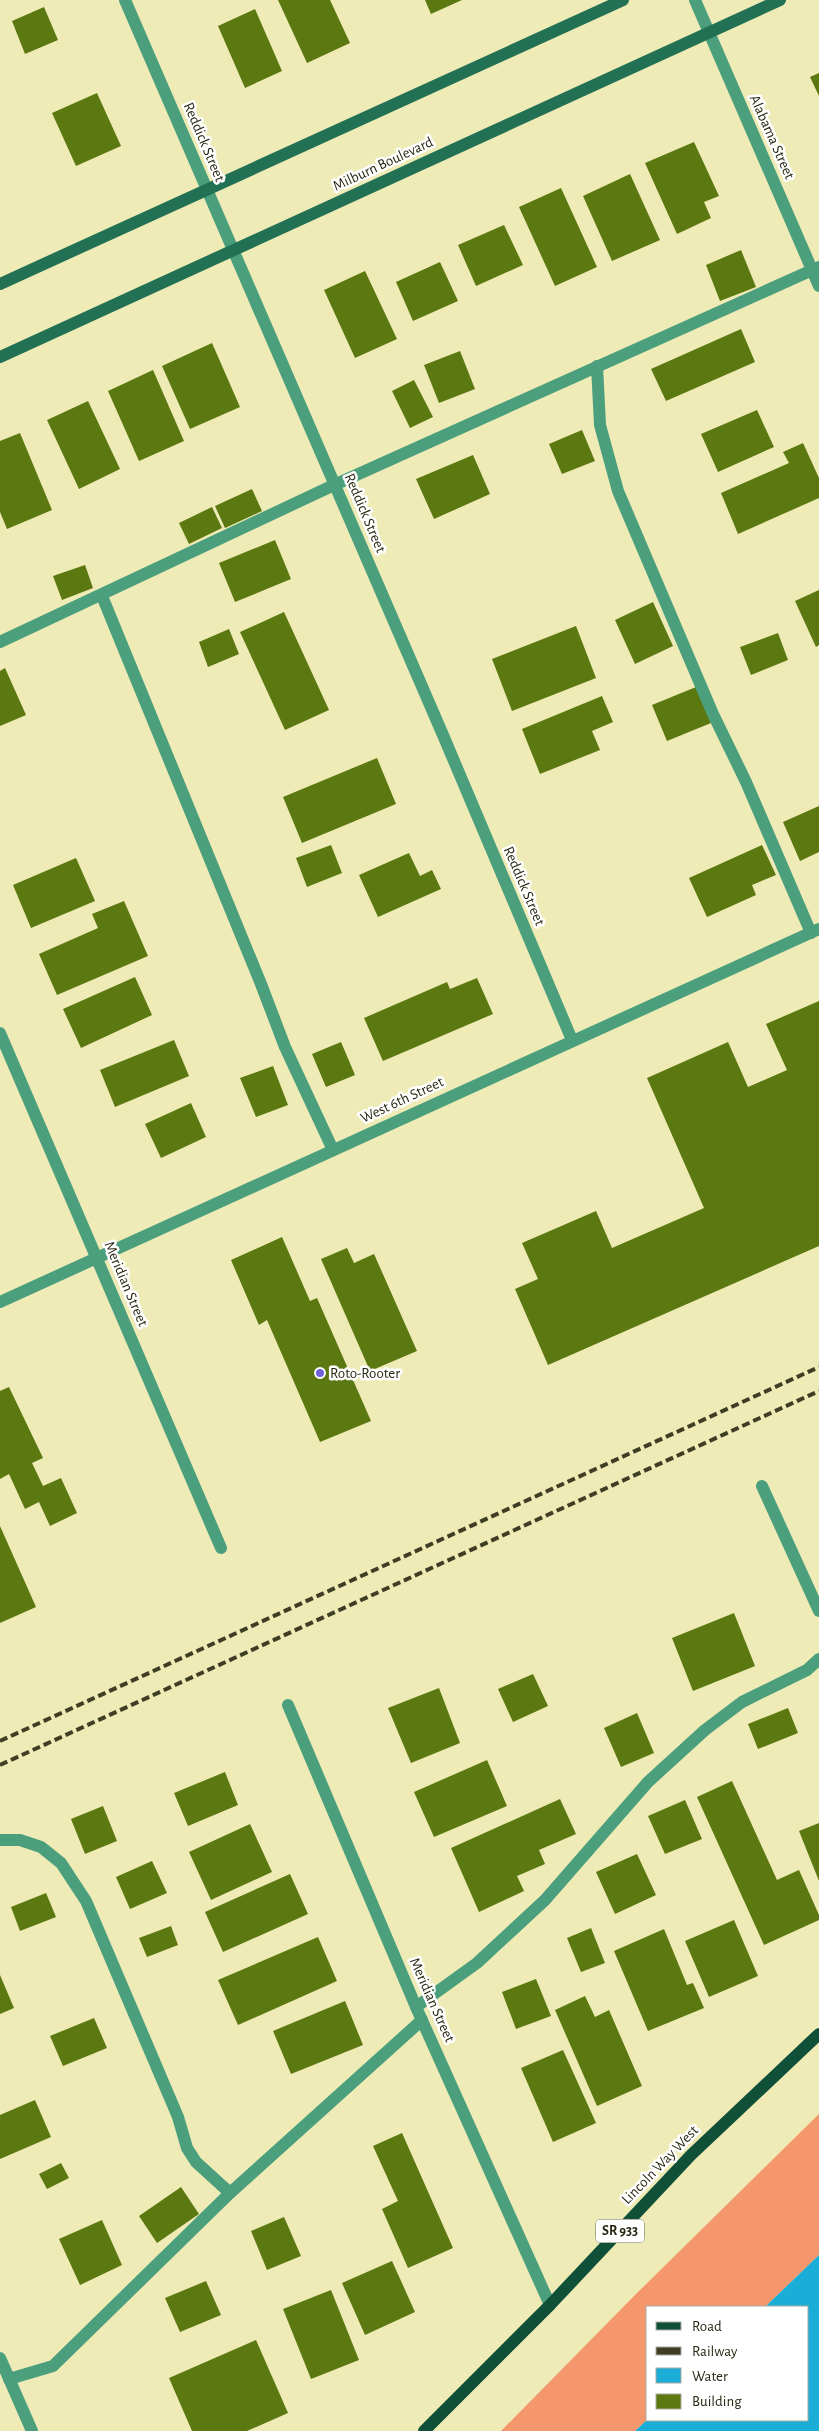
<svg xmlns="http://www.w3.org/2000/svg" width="819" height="2431" font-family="'Alegreya Sans',sans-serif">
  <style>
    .forest { fill: #f5976d }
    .water { fill: #19add7 }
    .building { fill: #5c7810 }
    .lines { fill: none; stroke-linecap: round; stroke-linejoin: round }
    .lane { stroke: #4b9f7d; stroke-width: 12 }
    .street { stroke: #4b9f7d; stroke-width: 12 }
    .secondary { stroke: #237154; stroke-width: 12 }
    .primary { stroke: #105039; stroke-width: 12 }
    .rail { stroke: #3f3e25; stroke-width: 4; stroke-dasharray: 8 4; stroke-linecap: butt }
    .poi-dot { fill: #6f61db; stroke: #fff; stroke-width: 2 }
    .labels { text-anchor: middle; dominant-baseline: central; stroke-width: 5; stroke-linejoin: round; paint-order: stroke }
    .shield { fill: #fff; stroke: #69685a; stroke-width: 1 }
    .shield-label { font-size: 14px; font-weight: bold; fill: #292813 }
    .street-label { font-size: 15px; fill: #292813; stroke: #fff }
    .poi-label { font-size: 15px; fill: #292813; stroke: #fff; text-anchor: start }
  </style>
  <rect width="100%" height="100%" fill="#eeebb6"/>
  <polygon class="forest" points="819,2114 819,2255 765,2307 648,2307 648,2419 635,2431 501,2431 635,2295"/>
  <polygon class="water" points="819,2255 819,2431 635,2431 648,2419 808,2420 808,2307 765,2307"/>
  <g class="building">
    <polygon points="278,0 330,0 350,43 307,63"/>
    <polygon points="425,0 462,0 431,14"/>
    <polygon points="44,7 58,40 25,54 12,21"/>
    <polygon points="255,9 282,71 245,88 218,26"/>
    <polygon points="819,73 819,96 810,77"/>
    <polygon points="97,93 121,146 76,166 52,113"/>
    <polygon points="694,142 719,196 704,202 711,218 677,234 645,163"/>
    <polygon points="630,174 660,240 612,261 583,196"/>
    <polygon points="561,188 597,267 555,286 519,207"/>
    <polygon points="504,225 523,265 476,286 458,245"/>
    <polygon points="741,250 756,287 720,301 706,265"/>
    <polygon points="440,262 458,301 413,321 396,282"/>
    <polygon points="365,271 397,339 355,358 324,290"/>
    <polygon points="741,329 755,362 666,401 651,369"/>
    <polygon points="212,343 240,407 190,429 162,366"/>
    <polygon points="460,351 475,389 439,403 424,365"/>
    <polygon points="153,370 184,441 139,461 108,391"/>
    <polygon points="414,380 433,417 410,428 392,391"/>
    <polygon points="88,401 120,469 79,489 47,420"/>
    <polygon points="757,410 774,447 718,472 701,434"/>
    <polygon points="582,430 595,461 562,474 549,444"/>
    <polygon points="20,433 52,510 7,529 0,512 0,441"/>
    <polygon points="803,443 819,478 819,498 738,534 721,493 789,463 783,452"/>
    <polygon points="473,455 490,494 434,519 416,479"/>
    <polygon points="252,489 262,511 225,528 215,506"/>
    <polygon points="212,507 222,528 189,544 179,523"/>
    <polygon points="275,540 291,579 235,602 219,563"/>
    <polygon points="85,565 93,588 62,600 53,576"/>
    <polygon points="819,590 819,645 816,647 795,601"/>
    <polygon points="653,602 673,646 635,664 615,620"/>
    <polygon points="284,612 329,710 285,730 240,632"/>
    <polygon points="576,626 596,678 512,711 492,659"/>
    <polygon points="229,629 239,654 208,667 199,642"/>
    <polygon points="778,633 788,660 751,675 740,647"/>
    <polygon points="5,668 26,715 0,726 0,671"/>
    <polygon points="696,687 711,723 667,741 652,705"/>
    <polygon points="602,696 613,722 592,731 600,750 540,774 522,729"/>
    <polygon points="377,758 396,804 302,843 283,797"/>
    <polygon points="819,806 819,852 800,861 783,822"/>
    <polygon points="331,845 342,873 307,887 296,858"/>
    <polygon points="762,845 776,875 752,885 756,895 707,917 689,878"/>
    <polygon points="409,853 420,876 432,870 441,889 378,917 359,875"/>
    <polygon points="76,858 95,901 31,928 13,885"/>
    <polygon points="124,901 148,956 57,995 39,954 98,928 92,914"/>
    <polygon points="135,977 152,1015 81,1048 63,1009"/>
    <polygon points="477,978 493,1014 383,1061 364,1018 447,982 450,989"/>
    <polygon points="819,1001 819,1246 548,1365 515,1289 538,1279 522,1243 596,1211 612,1248 704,1208 647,1078 728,1042 748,1087 787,1070 766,1024"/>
    <polygon points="174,1040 189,1076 115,1107 100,1070"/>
    <polygon points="341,1042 355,1075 326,1087 312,1054"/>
    <polygon points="273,1066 288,1105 256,1117 240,1078"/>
    <polygon points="191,1103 206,1137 161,1158 145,1124"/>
    <polygon points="282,1237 310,1301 317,1298 371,1421 320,1442 267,1320 259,1325 231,1260"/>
    <polygon points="347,1248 354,1263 374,1254 417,1351 370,1371 321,1259"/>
    <polygon points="9,1387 43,1458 32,1463 43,1486 61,1478 77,1513 50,1526 39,1502 25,1509 9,1474 0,1479 0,1391"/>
    <polygon points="0,1526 36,1607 0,1623"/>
    <polygon points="734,1613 755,1666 693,1691 672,1638"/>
    <polygon points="533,1674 548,1706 513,1722 498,1689"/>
    <polygon points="439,1688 460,1743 411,1763 388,1708"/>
    <polygon points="788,1708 798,1733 758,1749 748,1724"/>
    <polygon points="637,1713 654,1753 621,1767 604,1728"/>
    <polygon points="487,1760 507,1806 434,1837 414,1792"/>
    <polygon points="225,1772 238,1805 188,1826 174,1793"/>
    <polygon points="732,1781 777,1880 799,1870 819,1915 819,1920 764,1945 697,1797"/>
    <polygon points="560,1799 576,1834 539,1850 545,1864 517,1876 524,1891 479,1912 451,1848"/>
    <polygon points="685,1800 702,1839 665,1854 648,1816"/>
    <polygon points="103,1806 117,1841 85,1854 71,1819"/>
    <polygon points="819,1823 819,1881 799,1831"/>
    <polygon points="250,1824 272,1872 211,1900 189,1852"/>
    <polygon points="637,1854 656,1895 615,1914 596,1872"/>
    <polygon points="152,1861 167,1893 130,1909 116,1877"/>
    <polygon points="290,1874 308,1914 223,1952 205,1912"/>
    <polygon points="46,1893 56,1917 20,1931 11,1907"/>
    <polygon points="734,1920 758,1976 709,1997 685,1941"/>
    <polygon points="171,1926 178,1945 147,1957 139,1938"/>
    <polygon points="591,1928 605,1963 581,1972 567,1938"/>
    <polygon points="664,1929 687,1985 693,1983 704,2008 648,2031 614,1951"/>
    <polygon points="318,1937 337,1981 238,2025 218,1980"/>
    <polygon points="0,1975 14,2008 0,2014"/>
    <polygon points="536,1979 551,2016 516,2029 502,1992"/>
    <polygon points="585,1996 595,2017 609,2010 642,2086 597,2106 555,2010"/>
    <polygon points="345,2001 363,2045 291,2074 273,2031"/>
    <polygon points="94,2018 107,2048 63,2066 50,2036"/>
    <polygon points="563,2050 596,2123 553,2142 521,2068"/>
    <polygon points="35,2100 51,2137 0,2159 0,2115"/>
    <polygon points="402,2133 453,2248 408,2268 382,2209 398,2201 373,2146"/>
    <polygon points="61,2163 69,2178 47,2189 39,2174"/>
    <polygon points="181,2187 199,2214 157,2243 139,2216"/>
    <polygon points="284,2217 301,2256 267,2270 251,2231"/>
    <polygon points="102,2220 122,2265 80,2285 59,2239"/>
    <polygon points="392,2261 415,2312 365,2335 342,2283"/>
    <polygon points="206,2281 221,2315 180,2332 165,2298"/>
    <polygon points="331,2290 359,2360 311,2379 283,2309"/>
    <polygon points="256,2340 288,2413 247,2431 192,2431 169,2378"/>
  </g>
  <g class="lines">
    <g class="lane">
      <polyline points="597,366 600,425 618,491 713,714 746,782 811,933"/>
      <polyline points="102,596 261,984 285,1047 333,1150"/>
      <polyline points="0,642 334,485 819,267"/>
      <polyline points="0,1840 20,1840 41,1847 61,1863 86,1901 178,2117 187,2148 196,2162 230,2193"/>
      <polyline points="416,2007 477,1963 545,1900 648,1782 705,1730 742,1702 807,1670 819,1659"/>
      <polyline points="9,2379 53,2366 230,2193 422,2020"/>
    </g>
    <g class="street">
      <polyline points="125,0 443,735 572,1040"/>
      <polyline points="695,0 819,286"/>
      <polyline points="0,1033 221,1548"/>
      <polyline points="0,1302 819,929"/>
      <polyline points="762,1486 819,1611"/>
      <polyline points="288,1705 416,2007 550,2305"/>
      <polyline points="0,2358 32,2431"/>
    </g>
    <g class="secondary">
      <polyline points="0,284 623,0"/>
      <polyline points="0,357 780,0"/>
    </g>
    <polyline class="primary" points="424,2431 550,2305 691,2155 819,2034"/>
    <g class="rail">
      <polyline points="0,1741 819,1367"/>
      <polyline points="0,1765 819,1391"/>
    </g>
  </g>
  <circle class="poi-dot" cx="320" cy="1373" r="5"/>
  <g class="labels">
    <rect class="shield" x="596" y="2219.5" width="48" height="23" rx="4"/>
    <g class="shield-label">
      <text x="620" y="2231">SR 933</text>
    </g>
    <g class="street-label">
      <text transform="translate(772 137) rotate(66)">Alabama Street</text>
      <text transform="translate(204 142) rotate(67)">Reddick Street</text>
      <text transform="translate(383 164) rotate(-25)">Milburn Boulevard</text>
      <text transform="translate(365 513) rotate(67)">Reddick Street</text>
      <text transform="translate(524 886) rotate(67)">Reddick Street</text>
      <text transform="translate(402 1100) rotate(-25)">West 6th Street</text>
      <text transform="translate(126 1284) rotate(67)">Meridian Street</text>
      <text transform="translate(432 2000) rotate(66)">Meridian Street</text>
      <text transform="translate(660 2165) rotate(-46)">Lincoln Way West</text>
    </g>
    <g class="poi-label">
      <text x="330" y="1373">Roto-Rooter</text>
    </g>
  </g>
  <rect x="646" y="2306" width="162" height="115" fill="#ffffff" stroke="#a9a9a1"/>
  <rect x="656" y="2322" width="25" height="8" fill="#105039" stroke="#a9a9a1"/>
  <text x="692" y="2331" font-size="15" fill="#292813">Road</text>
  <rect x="656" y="2347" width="25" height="8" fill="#3f3e25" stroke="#a9a9a1"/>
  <text x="692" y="2356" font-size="15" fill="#292813">Railway</text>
  <rect x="656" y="2368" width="25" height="15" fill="#19add7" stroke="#a9a9a1"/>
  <text x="692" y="2381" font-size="15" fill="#292813">Water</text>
  <rect x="656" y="2394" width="25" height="15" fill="#5c7810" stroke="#a9a9a1"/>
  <text x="692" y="2406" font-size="15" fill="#292813">Building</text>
</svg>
